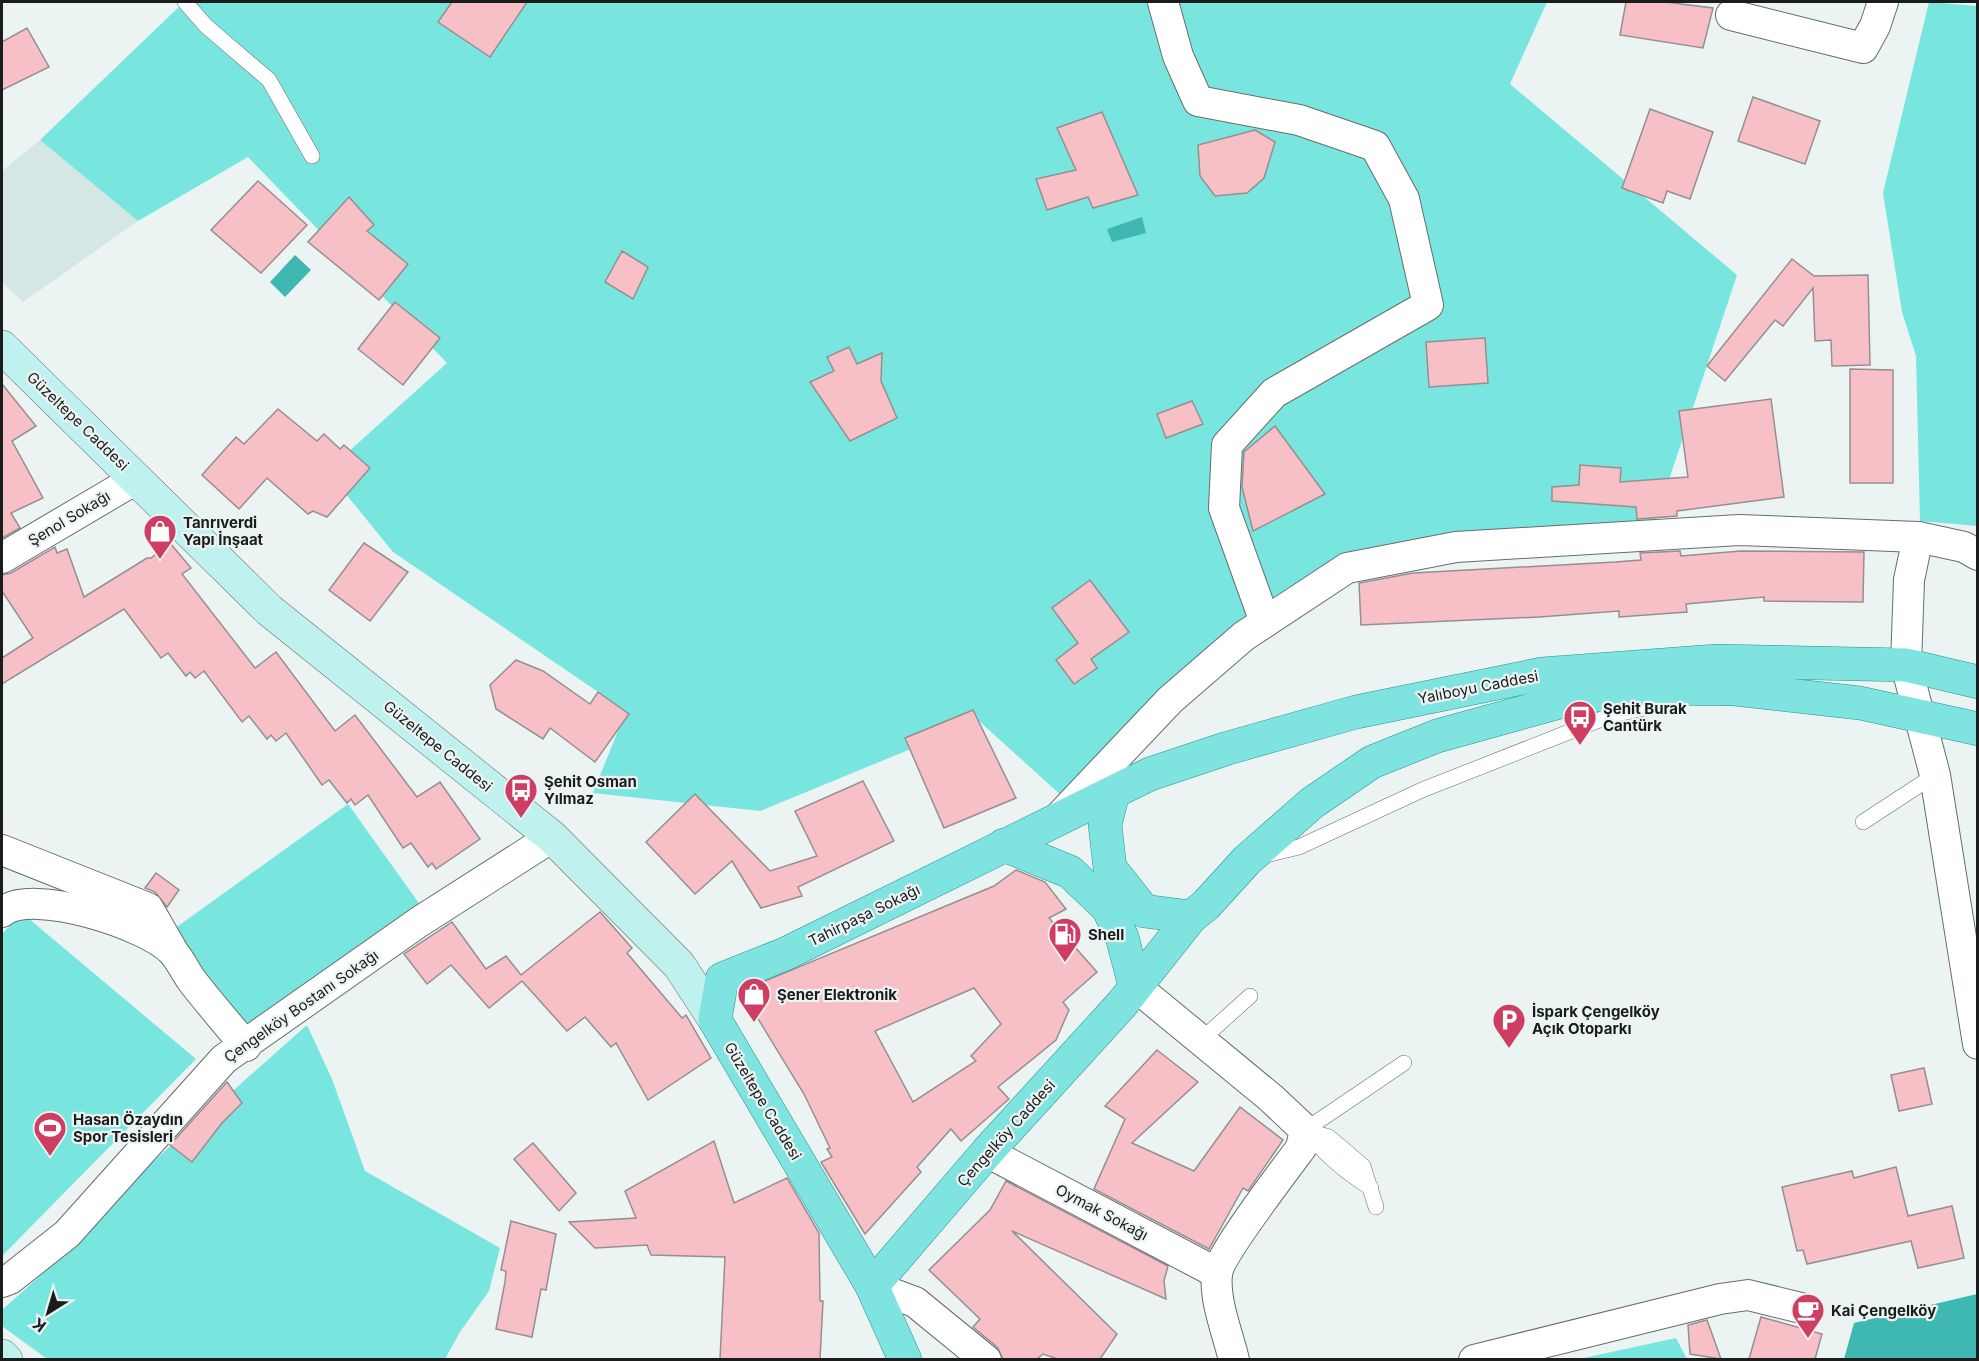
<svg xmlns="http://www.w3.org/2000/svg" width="1979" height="1361" font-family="Inter,sans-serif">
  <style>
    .built { fill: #d5e7e5 }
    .green { fill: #78e6df }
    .water { fill: #3fb8b1 }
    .building { fill: #f7c0c7; stroke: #968e8f; stroke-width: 1.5; fill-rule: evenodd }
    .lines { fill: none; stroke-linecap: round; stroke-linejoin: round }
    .lane-casing { stroke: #666e6d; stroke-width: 16 }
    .street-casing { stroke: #666e6d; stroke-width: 32 }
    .secondary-casing { stroke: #666e6d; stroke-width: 34 }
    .primary-casing { stroke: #24928c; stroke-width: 34 }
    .lane { stroke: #fff; stroke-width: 15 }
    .street { stroke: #fff; stroke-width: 30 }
    .secondary { stroke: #bff1ef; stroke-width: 33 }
    .primary { stroke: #7fe3df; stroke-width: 33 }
    .labels { text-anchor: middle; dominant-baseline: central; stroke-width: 4.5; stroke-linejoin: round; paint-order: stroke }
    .street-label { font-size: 15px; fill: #1a1d1c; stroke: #ebf4f3 }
    .poi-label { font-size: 15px; font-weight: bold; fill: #1a1d1c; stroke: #ebf4f3; text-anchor: start }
  </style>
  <rect width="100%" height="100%" fill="#ebf4f3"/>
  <polygon class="built" points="40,140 138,221 23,302 2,282 2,171"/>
  <g class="green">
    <polygon points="184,2 1547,2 1510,84 1737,275 1648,543 1328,565 1063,797 979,721 760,811 593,793 626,711 393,552 327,471 447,363 248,157 138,221 40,140"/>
    <polygon points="1929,2 1977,6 1977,526 1920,521 1916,356 1902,312 1883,193"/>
    <polygon points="348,804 421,906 247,1031 174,929"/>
    <polygon points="22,913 196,1059 2,1256 2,934"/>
    <polygon points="307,1025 332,1079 365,1171 500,1248 489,1291 460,1332 445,1359 47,1359 2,1326 2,1310 63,1255 131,1181"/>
    <polygon points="1676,1338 1687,1359 1579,1359"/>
  </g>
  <g class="water">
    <polygon points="1142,217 1146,233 1112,242 1107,229"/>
    <polygon points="295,255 311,270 285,297 270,282"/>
    <polygon points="1977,1294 1977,1359 1844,1359 1854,1323"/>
  </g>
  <g class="building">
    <polygon points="452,2 527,2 490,57 438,22"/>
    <polygon points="1626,2 1665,2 1713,8 1703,48 1620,35"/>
    <polygon points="27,28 49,67 2,90 2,42"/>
    <polygon points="1753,97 1820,121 1805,164 1738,141"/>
    <polygon points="1650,109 1713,132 1690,199 1667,191 1663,203 1622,188"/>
    <polygon points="1102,112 1138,195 1093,208 1088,197 1047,210 1036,179 1076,170 1057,128"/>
    <polygon points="1255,130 1275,142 1264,178 1247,193 1215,196 1200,176 1198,145"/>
    <polygon points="258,181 307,225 261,273 211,230"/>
    <polygon points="349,197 374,225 367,231 408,264 379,300 308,242"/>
    <polygon points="622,251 648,267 633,299 605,282"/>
    <polygon points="1792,259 1814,276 1868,275 1870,365 1832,366 1831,340 1815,341 1813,288 1783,326 1775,320 1725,381 1707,366"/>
    <polygon points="395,302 440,338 403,385 358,349"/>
    <polygon points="1485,338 1488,383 1429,387 1426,342"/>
    <polygon points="849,347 857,364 882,353 881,381 897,418 850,441 810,382 834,371 827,357"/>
    <polygon points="1850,369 1893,370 1893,483 1850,483"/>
    <polygon points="2,384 36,426 12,441 43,498 11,513 20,528 2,538"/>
    <polygon points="1771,399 1784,497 1677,511 1677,516 1637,519 1636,507 1552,501 1552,487 1579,485 1580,465 1621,468 1620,482 1688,477 1679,411"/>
    <polygon points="1192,401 1203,424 1166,438 1157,414"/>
    <polygon points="278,409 317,441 324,434 340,449 344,445 370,468 327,517 313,511 308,514 267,478 239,509 202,475 236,437 244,444"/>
    <polygon points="1275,426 1325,494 1253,531 1242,487 1244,452"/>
    <polygon points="170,543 191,568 182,574 255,668 276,652 335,731 355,715 417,797 440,782 480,839 436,869 432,863 428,867 411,843 403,848 368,795 355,805 351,799 347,803 329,780 322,785 286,733 276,741 271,735 267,739 249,716 242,722 204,671 195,678 190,672 186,676 168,653 161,658 124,609 2,684 2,658 33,638 2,591 2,575 11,573 55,547 57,553 67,549 84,597 147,558 151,558"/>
    <polygon points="364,543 408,572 370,621 329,590"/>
    <polygon points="1680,551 1681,556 1741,551 1864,552 1863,602 1764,601 1764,597 1686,604 1687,612 1619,617 1619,611 1539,617 1361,625 1359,583 1413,573 1615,562 1641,560 1640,553"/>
    <polygon points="1090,580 1129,632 1091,659 1097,668 1074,684 1056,660 1078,643 1052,608"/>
    <polygon points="516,660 543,671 590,704 598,692 629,714 595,762 550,728 543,739 496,709 490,685"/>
    <polygon points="973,710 1016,798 944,828 905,738"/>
    <polygon points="863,781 894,841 798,887 802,896 761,908 732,861 695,894 646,842 695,794 770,871 817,856 795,811"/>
    <path d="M1016,870L1045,882L1066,909L1049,918L1097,972L1063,1002L1069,1010L1056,1040L998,1087L1009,1099L961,1141L951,1129L917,1167L921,1172L865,1234L821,1162L832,1157L827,1149L830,1148L804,1094L741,991L994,886ZM974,988L1001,1024L971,1056L976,1061L913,1102L875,1031Z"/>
    <polygon points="156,873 179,890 167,907 155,892 145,888"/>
    <polygon points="600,912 632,948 627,953 682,1018 686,1015 711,1058 648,1100 616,1043 611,1047 585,1017 567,1031 522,981 489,1008 451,965 427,984 404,954 452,922 486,969 506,956 521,975"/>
    <polygon points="1157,1050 1198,1082 1132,1143 1194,1171 1240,1107 1283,1140 1248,1191 1243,1188 1209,1249 1094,1189 1125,1119 1105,1106"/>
    <polygon points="1924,1068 1932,1104 1899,1111 1891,1075"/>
    <polygon points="227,1082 242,1103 222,1123 192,1162 170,1145"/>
    <polygon points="714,1141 734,1203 787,1178 819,1233 820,1301 823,1301 820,1359 720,1359 725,1257 651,1255 647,1245 595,1248 569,1222 636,1218 625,1191"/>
    <polygon points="533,1143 576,1193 559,1211 514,1159"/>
    <polygon points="1896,1167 1908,1216 1952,1206 1964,1258 1918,1268 1911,1241 1807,1264 1803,1250 1797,1251 1782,1187 1852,1171 1854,1178"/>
    <polygon points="1006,1181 1168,1266 1164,1281 1166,1299 1012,1231 1117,1334 1100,1359 1058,1359 1043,1354 1037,1359 1003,1359 997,1347 973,1327 980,1319 929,1270 990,1210"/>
    <polygon points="511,1221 556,1234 546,1290 541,1289 532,1337 496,1329 505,1282 506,1271 501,1270"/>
    <polygon points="1761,1317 1822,1334 1815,1359 1749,1359"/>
    <polygon points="1707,1320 1721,1359 1690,1354 1688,1325"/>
  </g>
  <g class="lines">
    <defs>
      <g id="lane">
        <polyline points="185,2 206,26 269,80 312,156"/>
        <polyline points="1863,822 1935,775"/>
        <polyline points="1262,856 1299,847 1422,790 1612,715 1679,701"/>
        <polyline points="1200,1041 1250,996"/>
        <polyline points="1305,1130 1404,1063"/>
        <polyline points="1305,1130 1329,1137 1363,1166 1376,1207"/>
        <path d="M1305,1130C1324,1154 1345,1172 1371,1188"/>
      </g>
      <g id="street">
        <polyline points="1163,2 1178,56 1198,101 1299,120 1375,146 1404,199 1428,305 1274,393 1227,445 1224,508 1265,622"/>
        <polyline points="1731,15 1863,48 1875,26 1883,2"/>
        <polyline points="1918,537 1909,580 1906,665 1935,775 1978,1044"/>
        <polyline points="2,558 136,479"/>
        <polyline points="1061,815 1170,700 1244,636 1347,568 1456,547 1739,530 1918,537 1964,547 1978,555"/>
        <polyline points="2,850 148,908 171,948"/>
        <path d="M2,912C31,887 149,925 173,952C181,961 186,973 193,982C210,1004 228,1025 246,1046"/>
        <path d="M1135,986L1271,1098L1305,1130L1301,1148C1286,1168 1219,1256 1217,1274C1214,1301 1228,1334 1234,1360"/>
        <polyline points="987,1152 1217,1273"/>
        <polyline points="2,1282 10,1279 67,1234 224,1059 419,922 552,837"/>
        <polyline points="872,1286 915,1302 986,1360"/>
        <polyline points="1474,1360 1720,1299 1748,1295 1801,1308"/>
      </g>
      <g id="secondary">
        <polyline points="2,347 269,610 552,837 679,965 715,1020"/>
        <polyline points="2,1356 6,1360"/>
      </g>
      <g id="primary">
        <polyline points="1113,793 1105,825 1110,868 1144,911 1191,917"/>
        <polyline points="1004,845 1070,872 1108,908 1122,937 1135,986"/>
        <polyline points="872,1286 987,1152 1122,1004 1191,917 1206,905 1247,860 1312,803 1372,762 1437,736 1563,701 1637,688 1735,689 1860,703 1978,729"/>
        <polyline points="905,1360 872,1286 715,1020 722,979 785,954 1150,774 1228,748 1356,712 1542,674 1717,661 1906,665 1978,682"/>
      </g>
    </defs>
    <use href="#lane" class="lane-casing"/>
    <use href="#street" class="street-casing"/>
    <use href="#secondary" class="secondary-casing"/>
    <use href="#primary" class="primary-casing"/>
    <use href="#lane" class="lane"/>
    <use href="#street" class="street"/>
    <use href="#secondary" class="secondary"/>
    <use href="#primary" class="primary"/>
  </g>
  <defs>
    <symbol id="shop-pin" viewBox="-11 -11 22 30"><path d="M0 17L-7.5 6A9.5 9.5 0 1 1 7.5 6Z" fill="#cd3e62" stroke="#ebf4f3"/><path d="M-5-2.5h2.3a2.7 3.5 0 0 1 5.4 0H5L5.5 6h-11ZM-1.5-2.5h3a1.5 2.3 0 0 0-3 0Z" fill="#fff"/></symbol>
    <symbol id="bus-pin" viewBox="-11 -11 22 30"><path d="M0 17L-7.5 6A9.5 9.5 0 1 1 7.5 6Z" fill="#cd3e62" stroke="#ebf4f3"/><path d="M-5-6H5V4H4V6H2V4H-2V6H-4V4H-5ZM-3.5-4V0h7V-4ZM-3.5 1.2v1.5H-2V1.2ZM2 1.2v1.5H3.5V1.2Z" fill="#fff"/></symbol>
    <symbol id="fuel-pin" viewBox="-11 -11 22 30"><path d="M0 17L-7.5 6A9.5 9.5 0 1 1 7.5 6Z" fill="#cd3e62" stroke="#ebf4f3"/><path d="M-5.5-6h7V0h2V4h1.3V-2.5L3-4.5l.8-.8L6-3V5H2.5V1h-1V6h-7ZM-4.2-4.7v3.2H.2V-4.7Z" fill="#fff"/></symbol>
    <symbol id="parking-pin" viewBox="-11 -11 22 30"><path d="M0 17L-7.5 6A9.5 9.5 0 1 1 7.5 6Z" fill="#cd3e62" stroke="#ebf4f3"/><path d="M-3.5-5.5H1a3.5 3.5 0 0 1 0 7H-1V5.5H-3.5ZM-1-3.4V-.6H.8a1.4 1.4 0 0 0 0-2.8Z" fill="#fff"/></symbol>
    <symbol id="stadium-pin" viewBox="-11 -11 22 30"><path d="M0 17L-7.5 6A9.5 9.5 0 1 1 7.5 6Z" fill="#cd3e62" stroke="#ebf4f3"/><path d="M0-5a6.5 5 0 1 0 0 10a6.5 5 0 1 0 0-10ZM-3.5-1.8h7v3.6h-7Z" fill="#fff"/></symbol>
    <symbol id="cafe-pin" viewBox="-11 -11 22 30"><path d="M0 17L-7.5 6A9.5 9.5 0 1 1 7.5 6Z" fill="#cd3e62" stroke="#ebf4f3"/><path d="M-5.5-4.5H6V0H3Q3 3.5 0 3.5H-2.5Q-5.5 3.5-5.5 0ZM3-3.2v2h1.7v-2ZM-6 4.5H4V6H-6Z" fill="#fff"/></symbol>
  </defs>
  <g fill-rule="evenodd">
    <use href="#shop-pin" x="141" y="512" width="38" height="52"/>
    <use href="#bus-pin" x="1561" y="698" width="38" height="52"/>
    <use href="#bus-pin" x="502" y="771" width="38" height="52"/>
    <use href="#fuel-pin" x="1046" y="915" width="38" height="52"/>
    <use href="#shop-pin" x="735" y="975" width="38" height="52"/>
    <use href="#parking-pin" x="1490" y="1001" width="38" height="52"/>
    <use href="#stadium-pin" x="31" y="1109" width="38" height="52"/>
    <use href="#cafe-pin" x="1789" y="1291" width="38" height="52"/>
  </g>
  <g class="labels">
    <g class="street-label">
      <text transform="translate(78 421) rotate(44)">Güzeltepe Caddesi</text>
      <text transform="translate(69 518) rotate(-31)">Şenol Sokağı</text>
      <text transform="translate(1478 687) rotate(-11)">Yalıboyu Caddesi</text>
      <text transform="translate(438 746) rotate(39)">Güzeltepe Caddesi</text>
      <text transform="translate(864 915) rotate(-26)">Tahirpaşa Sokağı</text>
      <text transform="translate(301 1006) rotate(-35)">Çengelköy Bostanı Sokağı</text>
      <text transform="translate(763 1101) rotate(59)">Güzeltepe Caddesi</text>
      <text transform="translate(1006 1133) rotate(-48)">Çengelköy Caddesi</text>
      <text transform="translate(1102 1212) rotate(28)">Oymak Sokağı</text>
    </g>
    <g class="poi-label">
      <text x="183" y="522">Tanrıverdi<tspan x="183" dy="17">Yapı İnşaat</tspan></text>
      <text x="1603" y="708">Şehit Burak<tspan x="1603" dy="17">Cantürk</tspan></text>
      <text x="544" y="781">Şehit Osman<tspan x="544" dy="17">Yılmaz</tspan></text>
      <text x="1088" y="934">Shell</text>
      <text x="777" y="994">Şener Elektronik</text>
      <text x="1532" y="1011">İspark Çengelköy<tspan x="1532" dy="17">Açık Otoparkı</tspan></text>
      <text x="73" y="1119">Hasan Özaydın<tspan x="73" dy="17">Spor Tesisleri</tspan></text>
      <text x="1831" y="1310">Kai Çengelköy</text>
    </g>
  </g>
  <rect width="1979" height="1361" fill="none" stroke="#1a1d1c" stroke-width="6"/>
  <g transform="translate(48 1313) rotate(217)" stroke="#ebf4f3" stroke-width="4.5" paint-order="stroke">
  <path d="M0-4.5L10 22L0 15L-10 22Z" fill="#1a1d1c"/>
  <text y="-9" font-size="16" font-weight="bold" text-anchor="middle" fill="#1a1d1c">K</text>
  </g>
</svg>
